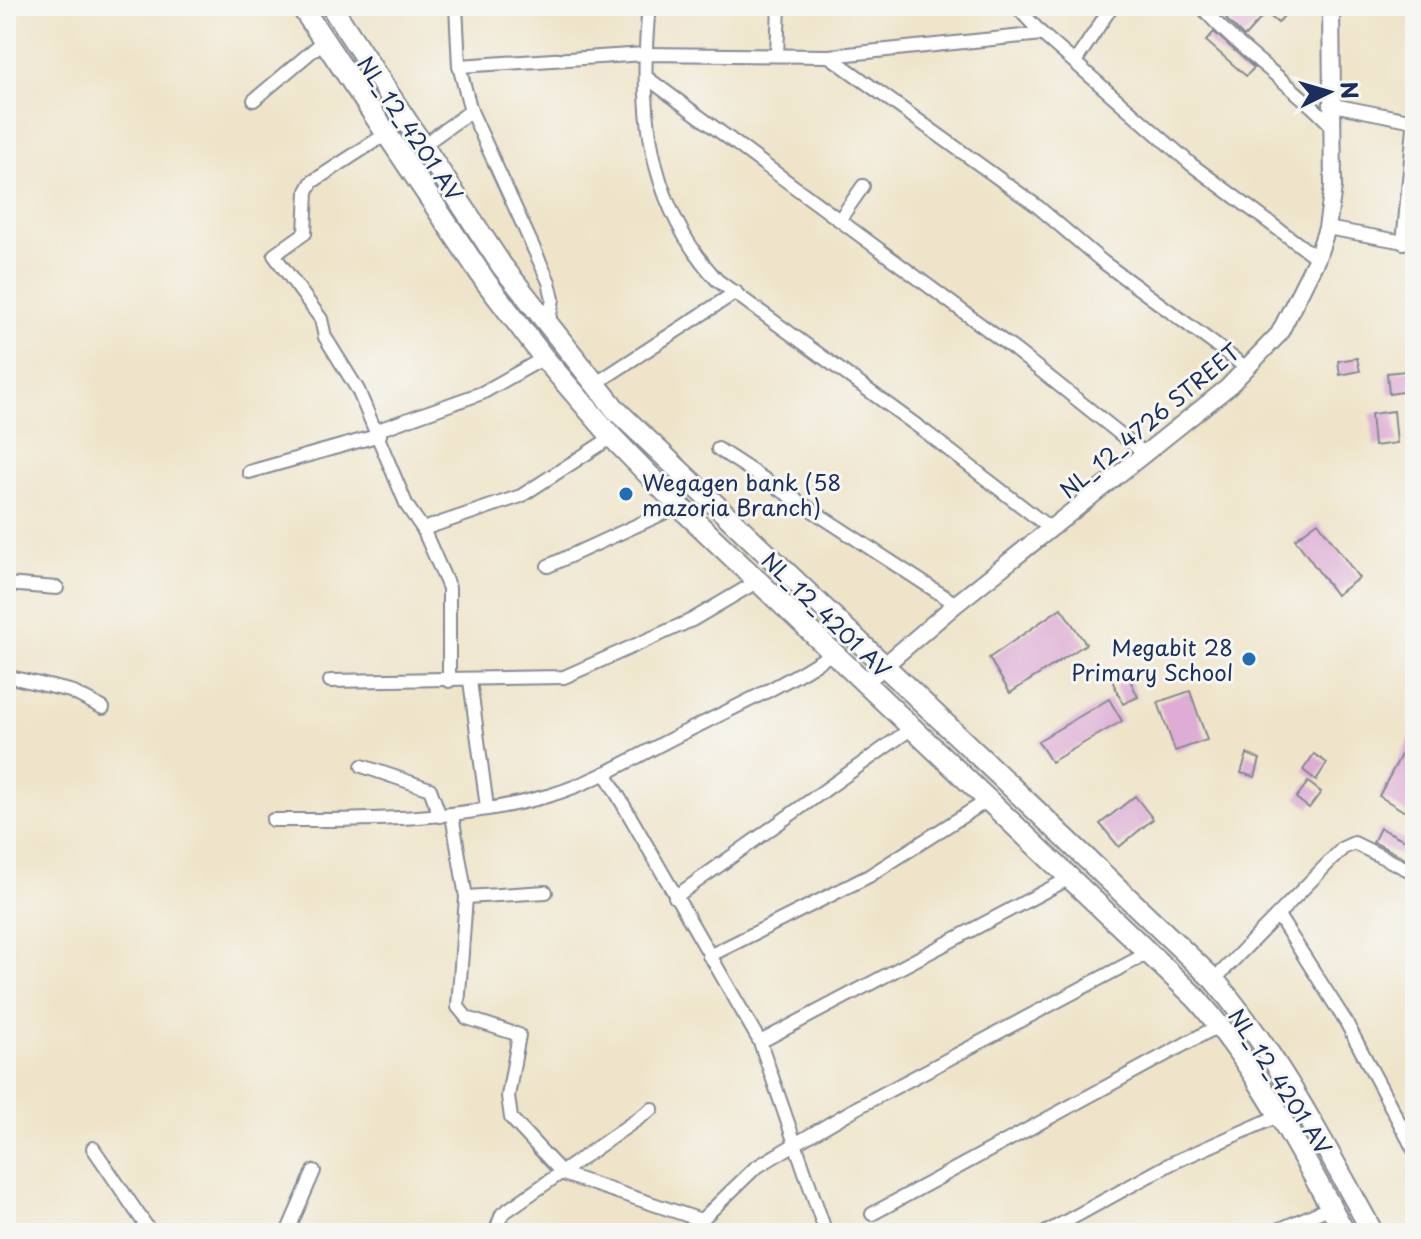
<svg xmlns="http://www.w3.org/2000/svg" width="1421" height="1239" font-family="'Playpen Sans',sans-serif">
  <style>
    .building { fill: #deacd4 }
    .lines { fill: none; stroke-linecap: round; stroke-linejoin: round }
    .minor-casing { stroke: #858a94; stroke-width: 16 }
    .tertiary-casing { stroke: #858a94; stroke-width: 20 }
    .primary-casing { stroke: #858a94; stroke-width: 24 }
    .minor { stroke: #fff; stroke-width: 12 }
    .tertiary { stroke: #fff; stroke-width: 16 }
    .primary { stroke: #fff; stroke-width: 20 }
    .poi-dot { fill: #1f6fb2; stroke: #f6f6f2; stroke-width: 3 }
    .labels { text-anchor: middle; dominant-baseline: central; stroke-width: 6; stroke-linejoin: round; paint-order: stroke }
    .street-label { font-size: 22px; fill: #1b2f5e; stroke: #f6f6f2 }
    .poi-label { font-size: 22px; fill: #1b2f5e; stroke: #f6f6f2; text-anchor: start }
  </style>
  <rect width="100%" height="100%" fill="#f6f6f2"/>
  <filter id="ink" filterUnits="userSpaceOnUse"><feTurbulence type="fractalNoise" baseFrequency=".0125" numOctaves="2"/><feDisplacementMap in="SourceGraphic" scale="16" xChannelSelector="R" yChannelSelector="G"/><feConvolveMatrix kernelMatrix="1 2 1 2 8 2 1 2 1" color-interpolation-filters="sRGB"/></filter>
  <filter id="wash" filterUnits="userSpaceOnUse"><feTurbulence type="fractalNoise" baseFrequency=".006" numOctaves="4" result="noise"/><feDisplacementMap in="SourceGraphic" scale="32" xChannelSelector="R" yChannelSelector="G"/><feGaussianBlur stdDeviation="1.8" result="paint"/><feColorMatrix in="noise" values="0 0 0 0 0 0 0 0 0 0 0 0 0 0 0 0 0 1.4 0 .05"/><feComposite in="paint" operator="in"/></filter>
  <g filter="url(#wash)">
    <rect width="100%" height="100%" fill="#efe4c9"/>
    <g id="blocks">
      <g class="building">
        <polygon points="1238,6 1292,6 1278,23 1266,13 1244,37 1226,19"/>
        <polygon points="1214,32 1254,68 1246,76 1206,41"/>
        <polygon points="1357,358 1360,371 1340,375 1338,361"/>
        <polygon points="1415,370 1415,390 1389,394 1387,373"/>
        <polygon points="1394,411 1397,443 1374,446 1371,414"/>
        <polygon points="1318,522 1359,578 1336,595 1295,539"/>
        <polygon points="1061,608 1086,644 1010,693 989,658"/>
        <polygon points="1124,667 1138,697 1123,704 1109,674"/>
        <polygon points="1190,691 1207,740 1175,751 1158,702"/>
        <polygon points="1109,699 1122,721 1051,762 1038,741"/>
        <polygon points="1415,729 1415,818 1379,796"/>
        <polygon points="1247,754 1260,759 1255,777 1241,773"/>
        <polygon points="1314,754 1327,763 1316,780 1303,770"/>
        <polygon points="1308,782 1321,792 1309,808 1296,798"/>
        <polygon points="1135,796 1153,819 1119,847 1100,824"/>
        <polygon points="1380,828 1415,845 1415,863 1373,842"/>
      </g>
    </g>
  </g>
  <g filter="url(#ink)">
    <use href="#blocks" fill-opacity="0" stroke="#858a94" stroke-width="2"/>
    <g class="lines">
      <defs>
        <g id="minor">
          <polyline points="456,6 459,66 471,111 549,282 553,299 548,325"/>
          <path d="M649,6C639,106 646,202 717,280L927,433L1051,529"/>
          <polyline points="1016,6 1042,34 1192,165 1317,258"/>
          <path d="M1201,6C1240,52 1291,82 1332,126"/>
          <polyline points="777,55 779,6"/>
          <polyline points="829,56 1037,206 1103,262 1248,369"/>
          <polyline points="1075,62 1112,6"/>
          <polyline points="459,66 645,54 829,56 1042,34"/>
          <polyline points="646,77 1015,350 1144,453"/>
          <polyline points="254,100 324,41"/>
          <polyline points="1333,105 1414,121"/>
          <polyline points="386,134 312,182 307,191 305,233 274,255 321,319 325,337 358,390 407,506 423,529"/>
          <polyline points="422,146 471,111"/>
          <polyline points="840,219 863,186"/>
          <polyline points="1327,228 1415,244"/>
          <polyline points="1403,243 1415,117"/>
          <polyline points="595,384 736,292"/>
          <polyline points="378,430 482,393 544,358"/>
          <polyline points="718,449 956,604"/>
          <polyline points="249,472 380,435"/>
          <polyline points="548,566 679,506"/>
          <polyline points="6,584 57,588"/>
          <polyline points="6,676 70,691 103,708"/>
          <polyline points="330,681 564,677 692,620 758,581"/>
          <polyline points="449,681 449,588 423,529 521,496 612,437"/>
          <polyline points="470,681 487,807"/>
          <polyline points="362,766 430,789 440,816"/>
          <polyline points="605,773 760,1042 826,1233"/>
          <polyline points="452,815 466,897 458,1007 467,1018 519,1035 508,1096 511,1118 563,1174 701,1220"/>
          <path d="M273,820C367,820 460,821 551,795C594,782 634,758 673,738C727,711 783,686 834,652"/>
          <polyline points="466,897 546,892"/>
          <polyline points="675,897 912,728"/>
          <polyline points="1279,917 1346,1022 1415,1152"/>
          <polyline points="709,956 869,876 988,800"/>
          <polyline points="1214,980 1343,848 1354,843 1415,873"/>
          <polyline points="760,1042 1070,878"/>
          <polyline points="93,1148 151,1233"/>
          <polyline points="872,1214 1220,1025"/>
          <polyline points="287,1233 314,1171"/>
          <polyline points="495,1233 502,1214 652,1109"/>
          <polyline points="688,1233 755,1168 795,1144 860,1106 1148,953"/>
          <polyline points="1045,1233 1172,1163 1278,1116"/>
          <polyline points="1271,1233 1331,1207"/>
        </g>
        <polyline id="tertiary" points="864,683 956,604 1227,388 1279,334 1317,258 1327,228 1333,187 1331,6"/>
        <g id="primary">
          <path d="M301,6L486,282L544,358L612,437L679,506L1196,998C1257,1067 1301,1153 1345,1233"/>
          <path d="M331,6L502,266L616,410L1214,980C1279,1056 1325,1146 1373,1233"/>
        </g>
      </defs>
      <use href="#minor" class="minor-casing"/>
      <use href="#tertiary" class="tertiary-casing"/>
      <use href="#primary" class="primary-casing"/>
      <use href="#minor" class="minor"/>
      <use href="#tertiary" class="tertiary"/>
      <use href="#primary" class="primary"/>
    </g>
  </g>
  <g class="poi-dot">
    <circle cx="626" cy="494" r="8"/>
    <circle cx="1249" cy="659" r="8"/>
  </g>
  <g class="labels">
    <g class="street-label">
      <text transform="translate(411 128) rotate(56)">NL_12_4201 AV</text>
      <text transform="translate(1149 420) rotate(-40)">NL_12_4726 STREET</text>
      <text transform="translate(827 614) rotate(44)">NL_12_4201 AV</text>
      <text transform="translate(1281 1081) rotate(57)">NL_12_4201 AV</text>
    </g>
    <g class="poi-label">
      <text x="642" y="481">Wegagen bank (58<tspan x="642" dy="25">mazoria Branch)</tspan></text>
      <text x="1233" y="646" text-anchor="end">Megabit 28<tspan x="1233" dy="25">Primary School</tspan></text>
    </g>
  </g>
  <rect width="1421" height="1239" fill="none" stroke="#f6f6f2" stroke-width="32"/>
  <g transform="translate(1329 92) rotate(85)" stroke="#f6f6f2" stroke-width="6" paint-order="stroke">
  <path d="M0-6L14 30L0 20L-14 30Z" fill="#1b2f5e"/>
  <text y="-12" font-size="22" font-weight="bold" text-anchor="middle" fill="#1b2f5e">N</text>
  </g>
</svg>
